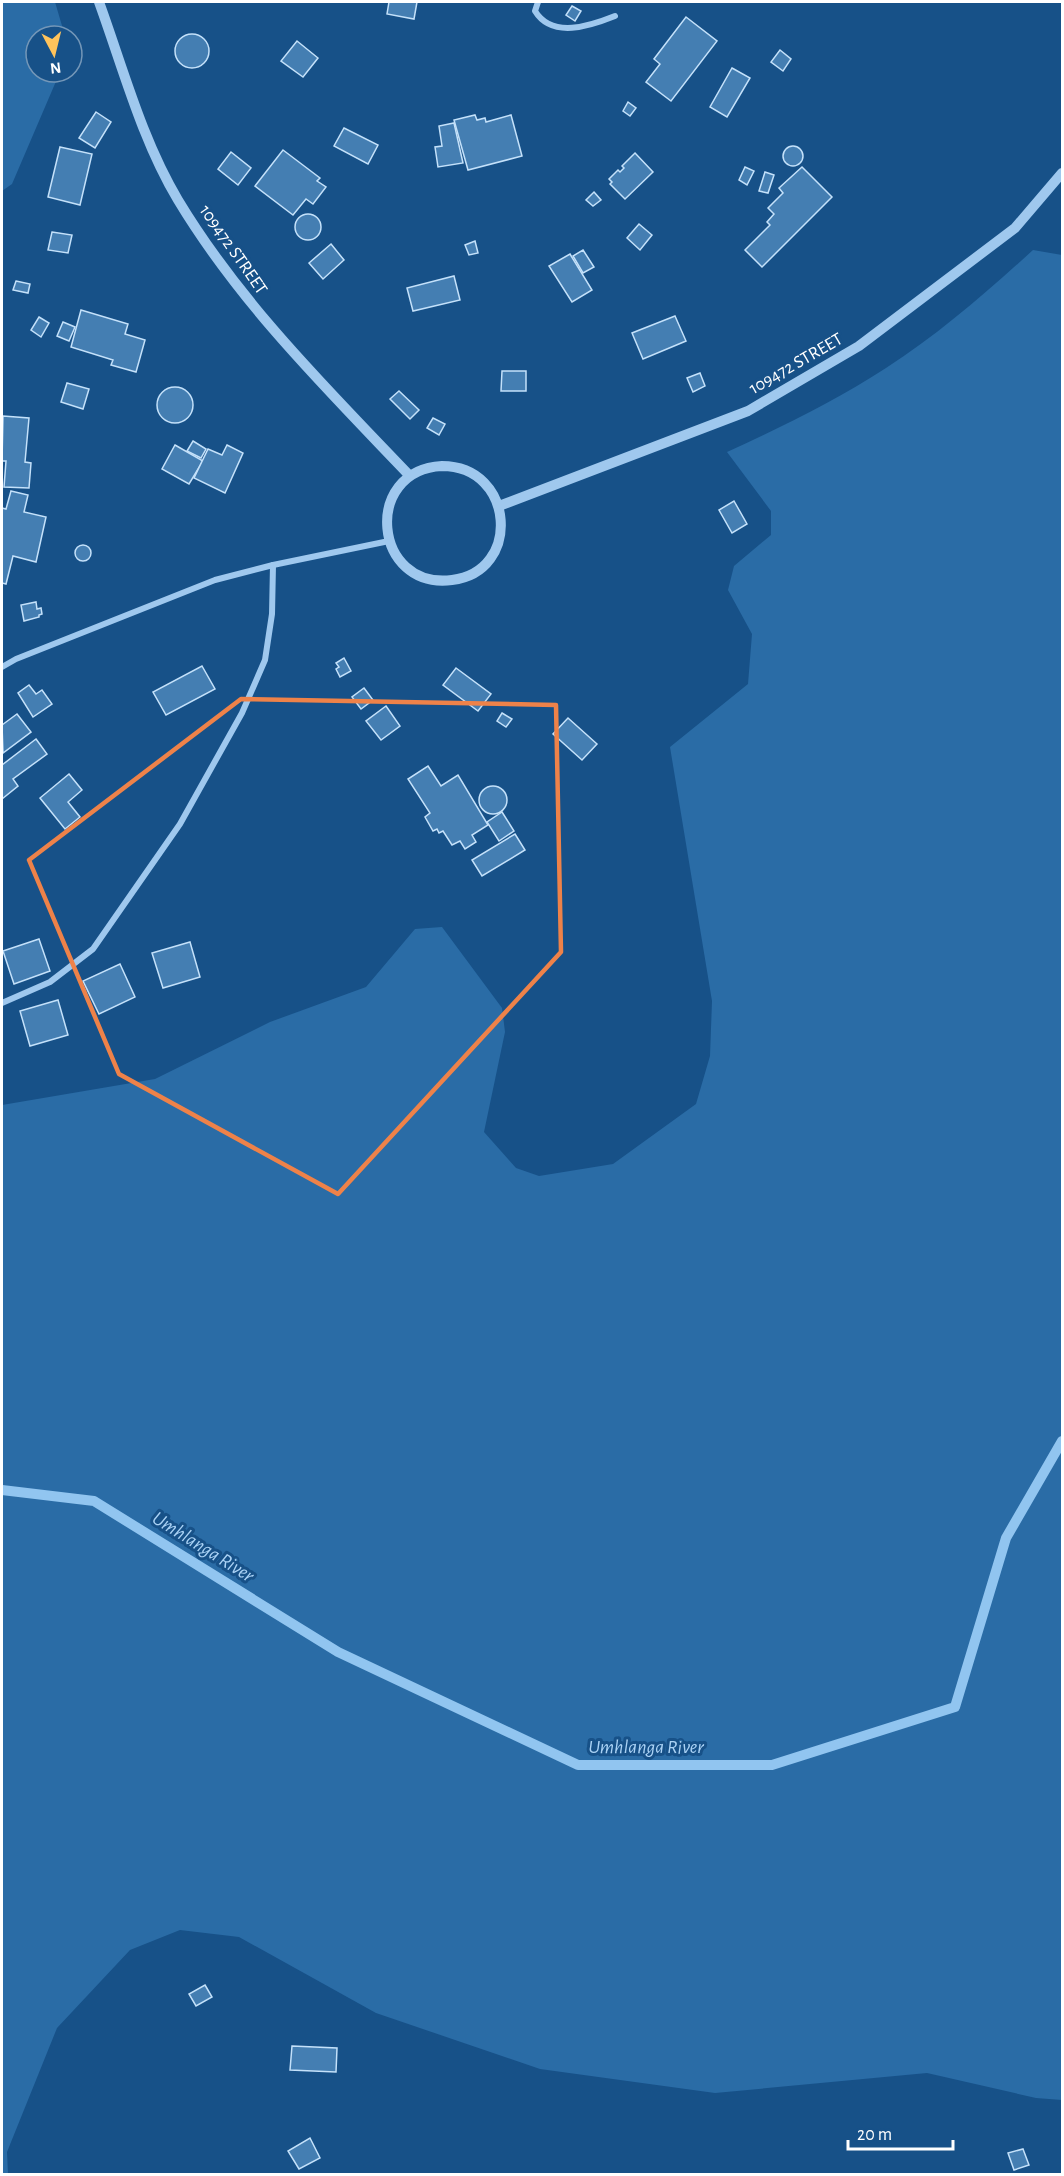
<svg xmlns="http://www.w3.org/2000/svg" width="1064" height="2176" font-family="'Alegreya Sans',sans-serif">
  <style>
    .green { fill: #2a6ca6 }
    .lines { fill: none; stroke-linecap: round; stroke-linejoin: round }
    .stream { stroke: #91c5f0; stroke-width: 10 }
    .building { fill: #447eb2; stroke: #c4e1fa; stroke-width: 1.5 }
    .minor { stroke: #9fc8ee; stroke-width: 6 }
    .tertiary { stroke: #9fc8ee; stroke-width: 10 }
    .marked { fill: none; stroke: #ee8249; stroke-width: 4.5; stroke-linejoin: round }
    .labels { text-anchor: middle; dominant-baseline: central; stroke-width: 6; stroke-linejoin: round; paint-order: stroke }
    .street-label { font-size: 18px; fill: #fff; stroke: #175188 }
    .water-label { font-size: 20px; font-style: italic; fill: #aad2f5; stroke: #175188 }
  </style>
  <rect width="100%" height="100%" fill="#175188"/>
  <g class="green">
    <polygon points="2,2 55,2 65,36 36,36 36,72 60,72 12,184 2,191"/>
    <path d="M1033,250L1062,255V2100L1036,2098L927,2073L715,2093L540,2069L376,2013L239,1937L180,1930L130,1950L57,2028L7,2152L8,2174H2V1105L155,1079L270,1022L366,987L415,929L442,927L502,1008L505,1032L484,1132L516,1168L539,1176L613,1164L696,1104L710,1056L712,1001L670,747L748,684L752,634L728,590L734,566L771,535V511L727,452C782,427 835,401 886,368C939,334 987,292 1033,250Z"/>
  </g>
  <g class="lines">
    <polyline class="stream" points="2,1490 94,1501 338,1652 578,1765 772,1765 955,1707 1006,1538 1062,1441"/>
  </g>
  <g class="building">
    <polygon points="389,2 417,2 414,19 387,14"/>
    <polygon points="572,6 581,11 575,21 566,15"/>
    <polygon points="686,17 717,41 671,101 646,82 660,64 654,59"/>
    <circle cx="192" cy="51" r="17"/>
    <polygon points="297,41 318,58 303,77 281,61"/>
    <polygon points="780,50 791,59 783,71 771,62"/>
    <polygon points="732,68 750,78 727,117 710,107"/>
    <polygon points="628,102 636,108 630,116 623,111"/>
    <polygon points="96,112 111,122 95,148 79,138"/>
    <polygon points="475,115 477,120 485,118 486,122 511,115 522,156 468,170 454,120"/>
    <polygon points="454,123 463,163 438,167 435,147 442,146 439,126"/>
    <polygon points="344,128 378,145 368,164 334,146"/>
    <circle cx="793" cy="156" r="10"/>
    <polygon points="60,147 92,154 80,205 48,197"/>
    <polygon points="283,150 320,178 317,181 326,187 313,204 306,199 293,215 255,186"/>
    <polygon points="231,152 251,168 238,185 218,169"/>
    <polygon points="635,153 653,172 625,199 610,184 612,182 609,179 618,170 620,172 624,168 622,166"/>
    <polygon points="745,167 754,171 747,185 739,180"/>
    <polygon points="802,167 832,197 762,267 745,250 770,225 767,222 774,214 768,208 783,193 779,188"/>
    <polygon points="765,172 774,175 768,193 759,191"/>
    <polygon points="594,192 601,200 593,206 586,200"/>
    <circle cx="308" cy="227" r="13"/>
    <polygon points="639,224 652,235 640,250 627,238"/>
    <polygon points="52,232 72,235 68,253 48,250"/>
    <polygon points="475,241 478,253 469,255 465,245"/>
    <polygon points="331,244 344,260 323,279 309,263"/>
    <polygon points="583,250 594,267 583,273 573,256"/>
    <polygon points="570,254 592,290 572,302 549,266"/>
    <polygon points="454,276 460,300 413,311 407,288"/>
    <polygon points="16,281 30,284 28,293 13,290"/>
    <polygon points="81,310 128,324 125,334 145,340 136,372 111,365 113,360 71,347"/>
    <polygon points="675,316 686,341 643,359 632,333"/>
    <polygon points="39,317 49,323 41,337 31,330"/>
    <polygon points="63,322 75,327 69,341 57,336"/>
    <polygon points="502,371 526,371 526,391 501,391"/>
    <polygon points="700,373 705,386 693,392 687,378"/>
    <polygon points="67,383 89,389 83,409 61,402"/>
    <circle cx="175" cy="405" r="18"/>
    <polygon points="399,391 419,410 410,419 390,399"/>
    <polygon points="3,416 29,418 25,462 31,463 29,488 4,487 6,461 2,461"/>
    <polygon points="433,418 445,424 439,435 427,428"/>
    <polygon points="193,441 206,449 201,458 187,451"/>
    <polygon points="175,445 203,461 189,484 162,469"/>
    <polygon points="227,445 243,453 225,493 194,478 208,449 222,455"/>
    <polygon points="11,491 28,495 24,512 46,517 36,562 13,556 6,584 2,583 2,508 6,509"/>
    <polygon points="734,501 747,524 732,533 719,510"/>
    <circle cx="83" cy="553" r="8"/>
    <polygon points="36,602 37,609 41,608 42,614 39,615 39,617 24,621 21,605"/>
    <polygon points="344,658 351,671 340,677 336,669 339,667 336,663"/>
    <polygon points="202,666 215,689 166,715 153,692"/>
    <polygon points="456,668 491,694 478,711 443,685"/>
    <polygon points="29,685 36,694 42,690 52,704 33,717 18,693"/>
    <polygon points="364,688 373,700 361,709 352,697"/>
    <polygon points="386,706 400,726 381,740 366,721"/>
    <polygon points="502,713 512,719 506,727 497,721"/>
    <polygon points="17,714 31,732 3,753 2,725"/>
    <polygon points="568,718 597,744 582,760 553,734"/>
    <polygon points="36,739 47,754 13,779 18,786 2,799 2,765"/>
    <polygon points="428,766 441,786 458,775 488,825 472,835 476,842 465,849 460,841 452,845 443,831 439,833 437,829 433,831 425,817 430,813 408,779"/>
    <polygon points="69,774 82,790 68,802 80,817 65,829 40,798"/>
    <circle cx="493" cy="800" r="14"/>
    <polygon points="502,812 514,831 499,841 487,822"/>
    <polygon points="515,834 525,850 482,876 472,860"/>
    <polygon points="39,939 50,971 14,984 3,951"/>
    <polygon points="190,942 200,977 163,988 152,953"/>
    <polygon points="120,964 135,997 99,1014 83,981"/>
    <polygon points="58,1000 68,1035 30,1046 20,1011"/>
    <polygon points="205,1985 212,1997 196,2006 189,1994"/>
    <polygon points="292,2046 337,2048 336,2072 290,2070"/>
    <polygon points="310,2138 320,2158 299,2169 288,2151"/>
    <polygon points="1023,2149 1029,2165 1014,2170 1008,2153"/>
  </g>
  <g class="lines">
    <g class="minor">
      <path d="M538,2L535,11C552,39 590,26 615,16"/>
      <polyline points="2,667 16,659 215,580 273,565 389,541"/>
      <polyline points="2,1003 50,982 93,949 180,824 242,713 265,660 272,614 273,565"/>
    </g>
    <g class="tertiary">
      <path d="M99,2C123,68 142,140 178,200C240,303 326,388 409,475"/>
      <path d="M442,466C515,466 522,572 452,580C373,590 362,470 442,466Z"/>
      <polyline points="499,506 748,411 859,346 1015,228 1062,173"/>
    </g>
  </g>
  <path class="marked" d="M241,699L556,705L561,952L338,1194L119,1074L29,860Z"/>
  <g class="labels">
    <g class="street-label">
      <text transform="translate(233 250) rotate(55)">109472 STREET</text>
      <text transform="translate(796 364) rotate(-30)">109472 STREET</text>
    </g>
    <g class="water-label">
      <text transform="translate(203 1547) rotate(32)">Umhlanga River</text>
      <text x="646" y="1747">Umhlanga River</text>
    </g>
  </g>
  <rect width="1064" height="2176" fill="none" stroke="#ffffff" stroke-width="6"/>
  <g transform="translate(54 54) rotate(173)"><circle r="28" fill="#175188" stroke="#7497b8" stroke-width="1.5"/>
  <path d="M0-4.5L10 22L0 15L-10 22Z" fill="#ffc35b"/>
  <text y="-9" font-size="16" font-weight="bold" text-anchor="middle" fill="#ffffff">N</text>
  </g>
  <path d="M848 2140v9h105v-9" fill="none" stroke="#ffffff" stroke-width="3"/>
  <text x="857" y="2140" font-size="18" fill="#ffffff" stroke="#175188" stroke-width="4.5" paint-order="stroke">20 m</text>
</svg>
